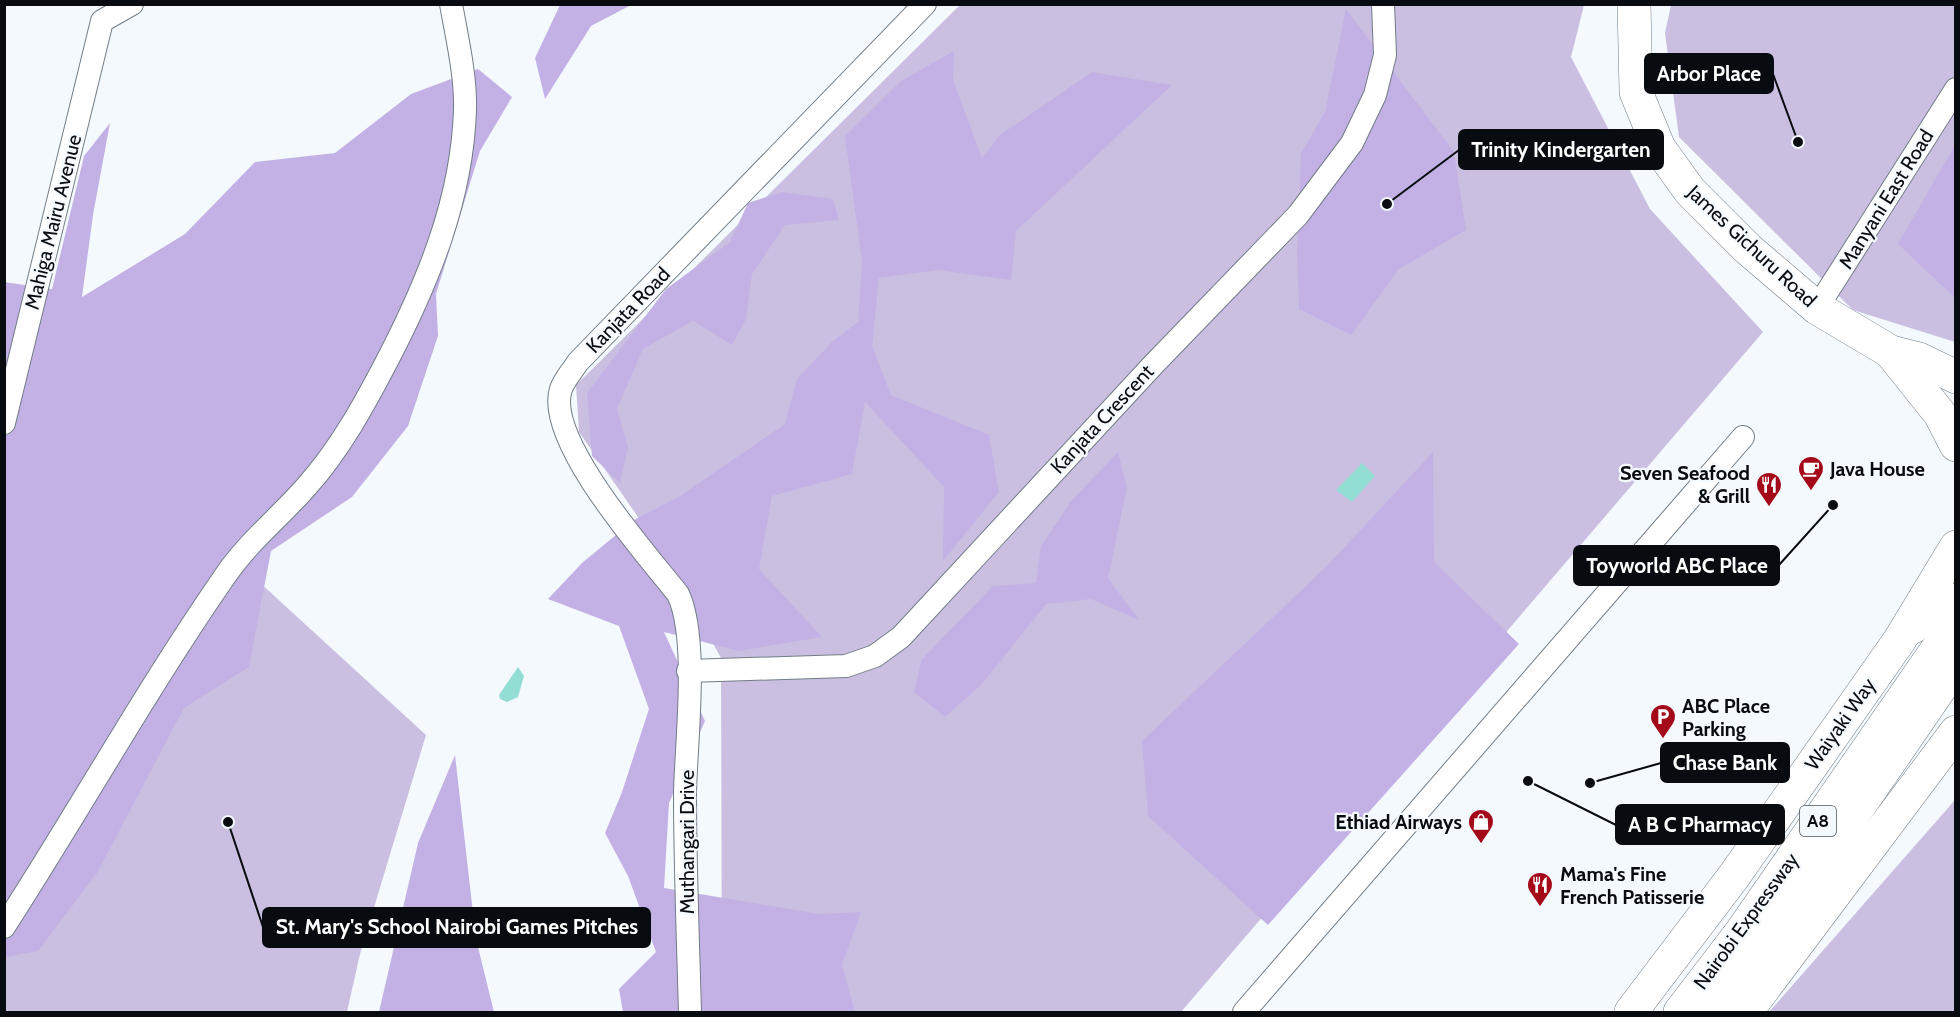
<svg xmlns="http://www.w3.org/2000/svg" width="1960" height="1017" font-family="Cabin,sans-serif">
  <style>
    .green { fill: #cabfe0 }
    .forest { fill: #c3b1e5 }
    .water { fill: #92ddd4 }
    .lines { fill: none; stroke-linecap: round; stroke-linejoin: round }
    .street-casing { stroke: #717d87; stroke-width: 24 }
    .secondary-casing { stroke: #717d87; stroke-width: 34 }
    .primary-casing { stroke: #717d87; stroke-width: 34 }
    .highway-casing { stroke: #717d87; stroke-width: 34 }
    .street { stroke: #fff; stroke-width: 22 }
    .secondary { stroke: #fff; stroke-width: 33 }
    .primary { stroke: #fff; stroke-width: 33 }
    .highway { stroke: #fff; stroke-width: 33 }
    .labels { text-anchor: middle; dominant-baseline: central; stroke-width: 4.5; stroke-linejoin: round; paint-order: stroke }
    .shield { fill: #f4f9fe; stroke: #4f5357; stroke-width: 1.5 }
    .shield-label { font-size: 18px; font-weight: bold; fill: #080c10 }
    .street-label { font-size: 20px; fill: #080c10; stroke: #f4f9fe }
    .poi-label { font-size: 20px; font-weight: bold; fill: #080c10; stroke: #f4f9fe; text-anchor: start }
    .leader { fill: none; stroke: #080c10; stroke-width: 2 }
    .callout-dot { fill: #080c10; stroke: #f4f9fe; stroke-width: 2 }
    .callout { fill: #080c10; stroke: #080c10; stroke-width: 2 }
    .callout-label { font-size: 21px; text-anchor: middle; font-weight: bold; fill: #fff }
  </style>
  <rect width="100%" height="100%" fill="#f4f9fe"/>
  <g class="green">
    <polygon points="961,4 1584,5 1571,57 1650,209 1763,332 1181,1012 722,1012 721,658 661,550 579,432 576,385"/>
    <polygon points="1671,5 1955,5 1955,342 1853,310 1679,137 1665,33"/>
    <polygon points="220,546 426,735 360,954 347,1012 5,1012 5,909"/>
    <polygon points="1955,800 1955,1012 1769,1012"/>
  </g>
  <g class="forest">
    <polygon points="560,5 631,5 591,26 545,99 535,58"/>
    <polygon points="1346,9 1454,152 1466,230 1399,269 1351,335 1299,309 1297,254 1301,153 1325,112"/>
    <polygon points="954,51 953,80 982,158 1000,135 1092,72 1172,85 1016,231 1011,280 938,270 879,278 872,346 891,395 989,435 999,492 943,561 944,487 865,402 852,474 772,496 759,569 822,637 739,651 664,632 705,721 669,803 664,888 819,914 861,912 842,965 855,1012 623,1012 619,989 656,952 628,876 605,833 622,792 649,709 619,626 548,599 582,563 634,520 680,496 785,424 797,379 832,342 858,322 862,262 845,136 901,81"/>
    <polygon points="478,69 512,97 480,151 436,294 438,336 408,426 352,497 271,551 249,667 184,708 97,873 38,951 5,957 4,282 52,289 84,156 110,123 93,215 82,297 185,234 255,162 335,153 411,94"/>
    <polygon points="1955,145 1955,298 1898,244"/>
    <polygon points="782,192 833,199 839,220 785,225 752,274 746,319 732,345 693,321 643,349 617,409 628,447 620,483 592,456 587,393 666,289 730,242 748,203"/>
    <polygon points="1118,452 1127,488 1108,578 1139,620 1091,599 1046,604 982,684 945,717 914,692 922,659 993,586 1036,583 1041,546 1071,501"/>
    <polygon points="1433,452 1434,562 1519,644 1268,925 1148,816 1142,741 1327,566"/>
    <polygon points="455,755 476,939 494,1012 379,1012 418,843"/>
  </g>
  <g class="water">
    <polygon points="1362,463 1375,476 1352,502 1336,490"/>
    <polygon points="518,667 524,676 518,697 507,702 500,699 499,695"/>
  </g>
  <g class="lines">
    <defs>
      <g id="street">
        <polyline points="1817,308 1956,89"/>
        <polyline points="4,423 102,21 132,4"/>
        <polyline points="688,671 846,666 875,656 901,637 1153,365 1298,215 1352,143 1375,95 1385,55 1383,4"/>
        <path d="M4,927C79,811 146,690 225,576C248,542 280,517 307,486C340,449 364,405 387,361C428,282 462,200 465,110C466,76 457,38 451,4"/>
        <path d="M690,1012C688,940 685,866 685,793C686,742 699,638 678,594C647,555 544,439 561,389C564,380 573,370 578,362L925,4"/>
        <polyline points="1244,1012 1743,437"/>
      </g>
      <g id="secondary">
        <polyline points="1634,4 1636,92 1659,148 1690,191 1748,249 1817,308 1891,352 1919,359 1956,377"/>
        <polyline points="1892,354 1940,414 1956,445"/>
      </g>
      <g id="primary">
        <polyline points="1913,627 1939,604 1956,600"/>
        <polyline points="1631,1012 1734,876 1899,641 1956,547"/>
        <polyline points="1746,1012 1956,732"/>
      </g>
      <g id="highway">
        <polyline points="1680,1012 1742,931 1956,622"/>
        <polyline points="1711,1012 1770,936 1956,665"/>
      </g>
    </defs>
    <use href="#street" class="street-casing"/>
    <use href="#secondary" class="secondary-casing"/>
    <use href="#primary" class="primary-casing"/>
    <use href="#highway" class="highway-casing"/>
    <use href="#street" class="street"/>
    <use href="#secondary" class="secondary"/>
    <use href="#primary" class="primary"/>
    <use href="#highway" class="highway"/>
  </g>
  <defs>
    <symbol id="cafe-pin" viewBox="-11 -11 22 30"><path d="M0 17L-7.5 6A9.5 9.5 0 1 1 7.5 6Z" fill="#a30919" stroke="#f4f9fe"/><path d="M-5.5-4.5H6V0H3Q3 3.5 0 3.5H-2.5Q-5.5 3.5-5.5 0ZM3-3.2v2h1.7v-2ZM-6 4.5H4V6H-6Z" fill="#fff"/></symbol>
    <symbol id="restaurant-pin" viewBox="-11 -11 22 30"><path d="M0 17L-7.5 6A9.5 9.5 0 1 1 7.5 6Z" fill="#a30919" stroke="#f4f9fe"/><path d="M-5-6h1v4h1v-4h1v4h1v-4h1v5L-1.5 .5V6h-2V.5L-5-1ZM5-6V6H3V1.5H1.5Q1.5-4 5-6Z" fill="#fff"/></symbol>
    <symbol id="parking-pin" viewBox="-11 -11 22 30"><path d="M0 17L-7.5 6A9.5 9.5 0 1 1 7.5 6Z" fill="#a30919" stroke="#f4f9fe"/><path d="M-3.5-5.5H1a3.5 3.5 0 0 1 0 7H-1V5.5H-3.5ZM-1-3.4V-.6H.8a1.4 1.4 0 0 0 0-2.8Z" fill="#fff"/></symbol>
    <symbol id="shop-pin" viewBox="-11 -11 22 30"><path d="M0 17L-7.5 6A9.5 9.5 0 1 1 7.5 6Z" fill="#a30919" stroke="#f4f9fe"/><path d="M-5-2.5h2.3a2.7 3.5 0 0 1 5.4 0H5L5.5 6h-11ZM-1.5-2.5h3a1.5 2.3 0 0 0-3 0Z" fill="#fff"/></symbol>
  </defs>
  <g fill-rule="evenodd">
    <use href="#cafe-pin" x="1796" y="454" width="30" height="40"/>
    <use href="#restaurant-pin" x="1754" y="470" width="30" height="40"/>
    <use href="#parking-pin" x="1648" y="702" width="30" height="40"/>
    <use href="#shop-pin" x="1466" y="807" width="30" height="40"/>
    <use href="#restaurant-pin" x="1525" y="870" width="30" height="40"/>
  </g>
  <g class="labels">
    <rect class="shield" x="1800" y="806" width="36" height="30" rx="4.5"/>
    <g class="shield-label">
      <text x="1818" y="821">A8</text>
    </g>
    <g class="street-label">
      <text transform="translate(1886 199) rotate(-58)">Manyani East Road</text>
      <text transform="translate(53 222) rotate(-76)">Mahiga Mairu Avenue</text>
      <text transform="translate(1752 246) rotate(43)">James Gichuru Road</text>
      <text transform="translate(628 310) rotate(-46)">Kanjata Road</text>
      <text transform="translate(1102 419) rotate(-47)">Kanjata Crescent</text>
      <text transform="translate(1840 724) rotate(-55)">Waiyaki Way</text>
      <text transform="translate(687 842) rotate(-90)">Muthangari Drive</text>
      <text transform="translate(1746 921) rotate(-54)">Nairobi Expressway</text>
    </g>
    <g class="poi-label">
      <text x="1830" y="469">Java House</text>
      <text x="1750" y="473" text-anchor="end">Seven Seafood<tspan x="1750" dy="23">&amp; Grill</tspan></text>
      <text x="1682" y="706">ABC Place<tspan x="1682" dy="23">Parking</tspan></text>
      <text x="1462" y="822" text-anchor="end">Ethiad Airways</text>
      <text x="1560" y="874">Mama's Fine<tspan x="1560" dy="23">French Patisserie</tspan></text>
    </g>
  </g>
  <path class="leader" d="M1798 142L1773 74M1387 204L1459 150M1833 505L1779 565M1590 783L1661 763M1528 781L1616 825M228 822L263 927"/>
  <g class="callout-dot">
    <circle cx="1798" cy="142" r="6"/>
    <circle cx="1387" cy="204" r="6"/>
    <circle cx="1833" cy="505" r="6"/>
    <circle cx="1590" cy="783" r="6"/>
    <circle cx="1528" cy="781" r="6"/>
    <circle cx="228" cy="822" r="6"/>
  </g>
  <g class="callout">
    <rect x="1645" y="54" width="128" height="39" rx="6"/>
    <rect x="1459" y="130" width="204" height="39" rx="6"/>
    <rect x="1574" y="546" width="205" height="39" rx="6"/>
    <rect x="1661" y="743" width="128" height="39" rx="6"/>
    <rect x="1616" y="805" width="168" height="39" rx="6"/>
    <rect x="263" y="908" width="387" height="39" rx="6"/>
  </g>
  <g class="callout-label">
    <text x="1709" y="81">Arbor Place</text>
    <text x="1561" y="157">Trinity Kindergarten</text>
    <text x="1677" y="573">Toyworld ABC Place</text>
    <text x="1725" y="770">Chase Bank</text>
    <text x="1700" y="832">A B C Pharmacy</text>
    <text x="457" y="934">St. Mary's School Nairobi Games Pitches</text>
  </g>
  <rect width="1960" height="1017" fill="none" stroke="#080c10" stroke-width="12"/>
</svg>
